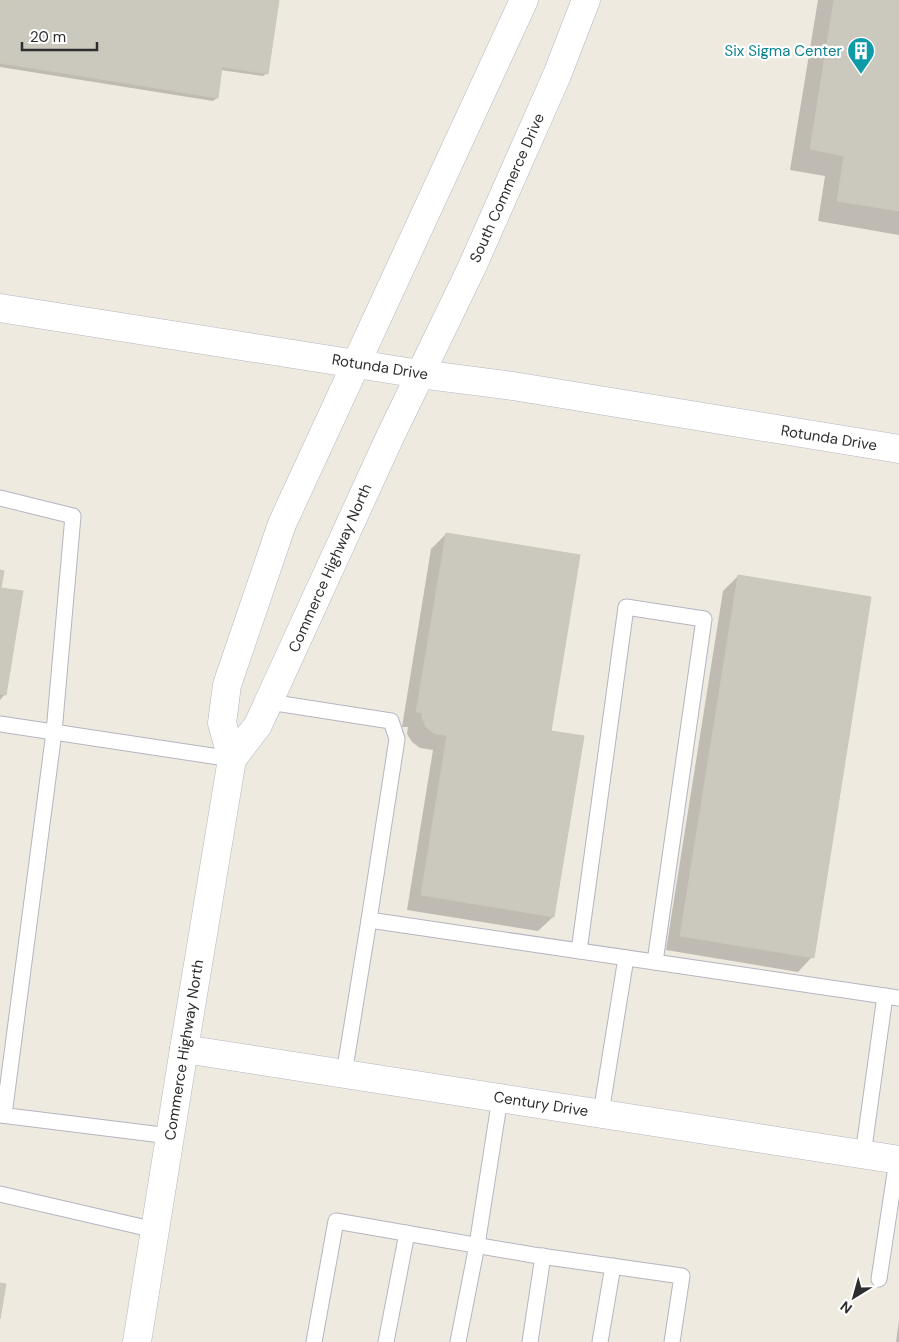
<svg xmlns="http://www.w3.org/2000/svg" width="899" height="1342" font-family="'DM Sans',sans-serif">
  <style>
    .shadow { fill: #0003 }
    .building { fill: #cbc8be; stroke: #cbc7b9 }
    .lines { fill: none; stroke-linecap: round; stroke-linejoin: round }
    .lane-casing { stroke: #b4b5c1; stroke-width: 17 }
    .street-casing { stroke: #b4b5c1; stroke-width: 29 }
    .secondary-casing { stroke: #b4b5c1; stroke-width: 29 }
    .lane { stroke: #fff; stroke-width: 15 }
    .street { stroke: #fff; stroke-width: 28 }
    .secondary { stroke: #fff; stroke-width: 28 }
    .labels { text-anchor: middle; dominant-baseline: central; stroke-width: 4.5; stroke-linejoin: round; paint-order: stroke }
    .culture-label { font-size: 15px; fill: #0d838f; stroke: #fff; text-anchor: end }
    .street-label { font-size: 15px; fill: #2e2e2e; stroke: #fff }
  </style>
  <rect width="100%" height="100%" fill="#efeae0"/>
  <g class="shadow">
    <polygon points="0,0 278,0 267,73 263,76 220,70 217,98 213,101 0,67"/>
    <polygon points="818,0 899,0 899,235 818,221 825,176 790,170"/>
    <polygon points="446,534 550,732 553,917 538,931 407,910 433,750 420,748 412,742 407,734 408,727 402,727 431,549"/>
    <polygon points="738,576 812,957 798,972 666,950 723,591"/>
    <polygon points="0,589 5,694 0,700"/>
    <polygon points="899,1320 899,1342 896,1342"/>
  </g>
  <g class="building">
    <polygon points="0,0 279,0 268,74 222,67 218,98 0,63"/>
    <polygon points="834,0 899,0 899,211 837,201 844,156 810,149"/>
    <polygon points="446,533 580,555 551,731 584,736 554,917 421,895 447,735 435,734 426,727 422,718 422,713 416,712"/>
    <polygon points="0,570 4,571 1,588 23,591 6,695 0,694"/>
    <polygon points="738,575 871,597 814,958 680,936"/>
    <polygon points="0,1283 6,1284 0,1319"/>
  </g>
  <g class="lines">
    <defs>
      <g id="lane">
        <polyline points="0,498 73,516 54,732 4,1115"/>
        <polyline points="269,702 391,721 397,739 369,920 899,998"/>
        <polyline points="0,724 232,759"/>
        <polyline points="579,951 626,607 704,619 655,962"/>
        <polyline points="344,1074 369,920"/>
        <polyline points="601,1113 626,958"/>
        <polyline points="0,1115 170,1136"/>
        <polyline points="863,1155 885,996"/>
        <polyline points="0,1194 155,1230"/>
        <polyline points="879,1279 897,1160"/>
        <polyline points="314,1342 336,1221 533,1255 682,1276 672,1342"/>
        <polyline points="386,1342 407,1233"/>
        <polyline points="458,1342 477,1245 500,1098"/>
        <polyline points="530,1342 543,1256"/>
        <polyline points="600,1342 613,1266"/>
      </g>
      <g id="street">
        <polyline points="232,759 258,725 389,439 472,267 557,75 586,0"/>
        <polyline points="184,1049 899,1160"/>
        <polyline points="137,1342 184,1049 232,759 222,723 227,685 282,524 524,0"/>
      </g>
      <polyline id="secondary" points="0,308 420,374 513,386 899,449"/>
    </defs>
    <use href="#lane" class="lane-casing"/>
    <use href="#street" class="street-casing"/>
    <use href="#secondary" class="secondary-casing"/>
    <use href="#lane" class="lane"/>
    <use href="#street" class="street"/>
    <use href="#secondary" class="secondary"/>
  </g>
  <defs>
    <symbol id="building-pin" viewBox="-11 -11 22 30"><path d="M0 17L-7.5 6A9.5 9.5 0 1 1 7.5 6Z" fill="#0f9aa8" stroke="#fff"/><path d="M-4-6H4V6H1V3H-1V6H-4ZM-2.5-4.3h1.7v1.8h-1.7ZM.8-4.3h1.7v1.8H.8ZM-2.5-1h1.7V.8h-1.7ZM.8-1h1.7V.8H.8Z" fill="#fff"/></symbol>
  </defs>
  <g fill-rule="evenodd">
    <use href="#building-pin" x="845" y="35" width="32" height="43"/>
  </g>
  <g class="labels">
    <g class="culture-label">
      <text x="842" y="51">Six Sigma Center</text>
    </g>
    <g class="street-label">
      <text transform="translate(507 188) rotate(-66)">South Commerce Drive</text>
      <text transform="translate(380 367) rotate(9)">Rotunda Drive</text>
      <text transform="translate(829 438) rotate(9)">Rotunda Drive</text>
      <text transform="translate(330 568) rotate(-66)">Commerce Highway North</text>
      <text transform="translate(184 1050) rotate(-81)">Commerce Highway North</text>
      <text transform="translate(541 1104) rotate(9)">Century Drive</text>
    </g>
  </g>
  <g transform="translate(854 1297) rotate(217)" stroke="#ffffff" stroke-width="4" paint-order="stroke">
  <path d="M0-4L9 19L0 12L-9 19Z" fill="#2e2e2e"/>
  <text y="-8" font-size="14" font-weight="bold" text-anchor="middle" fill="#2e2e2e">N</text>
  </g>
  <path d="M22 42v8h75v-8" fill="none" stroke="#2e2e2e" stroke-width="2.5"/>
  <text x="30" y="42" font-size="15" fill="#2e2e2e" stroke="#ffffff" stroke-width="4" paint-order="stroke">20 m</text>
</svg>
